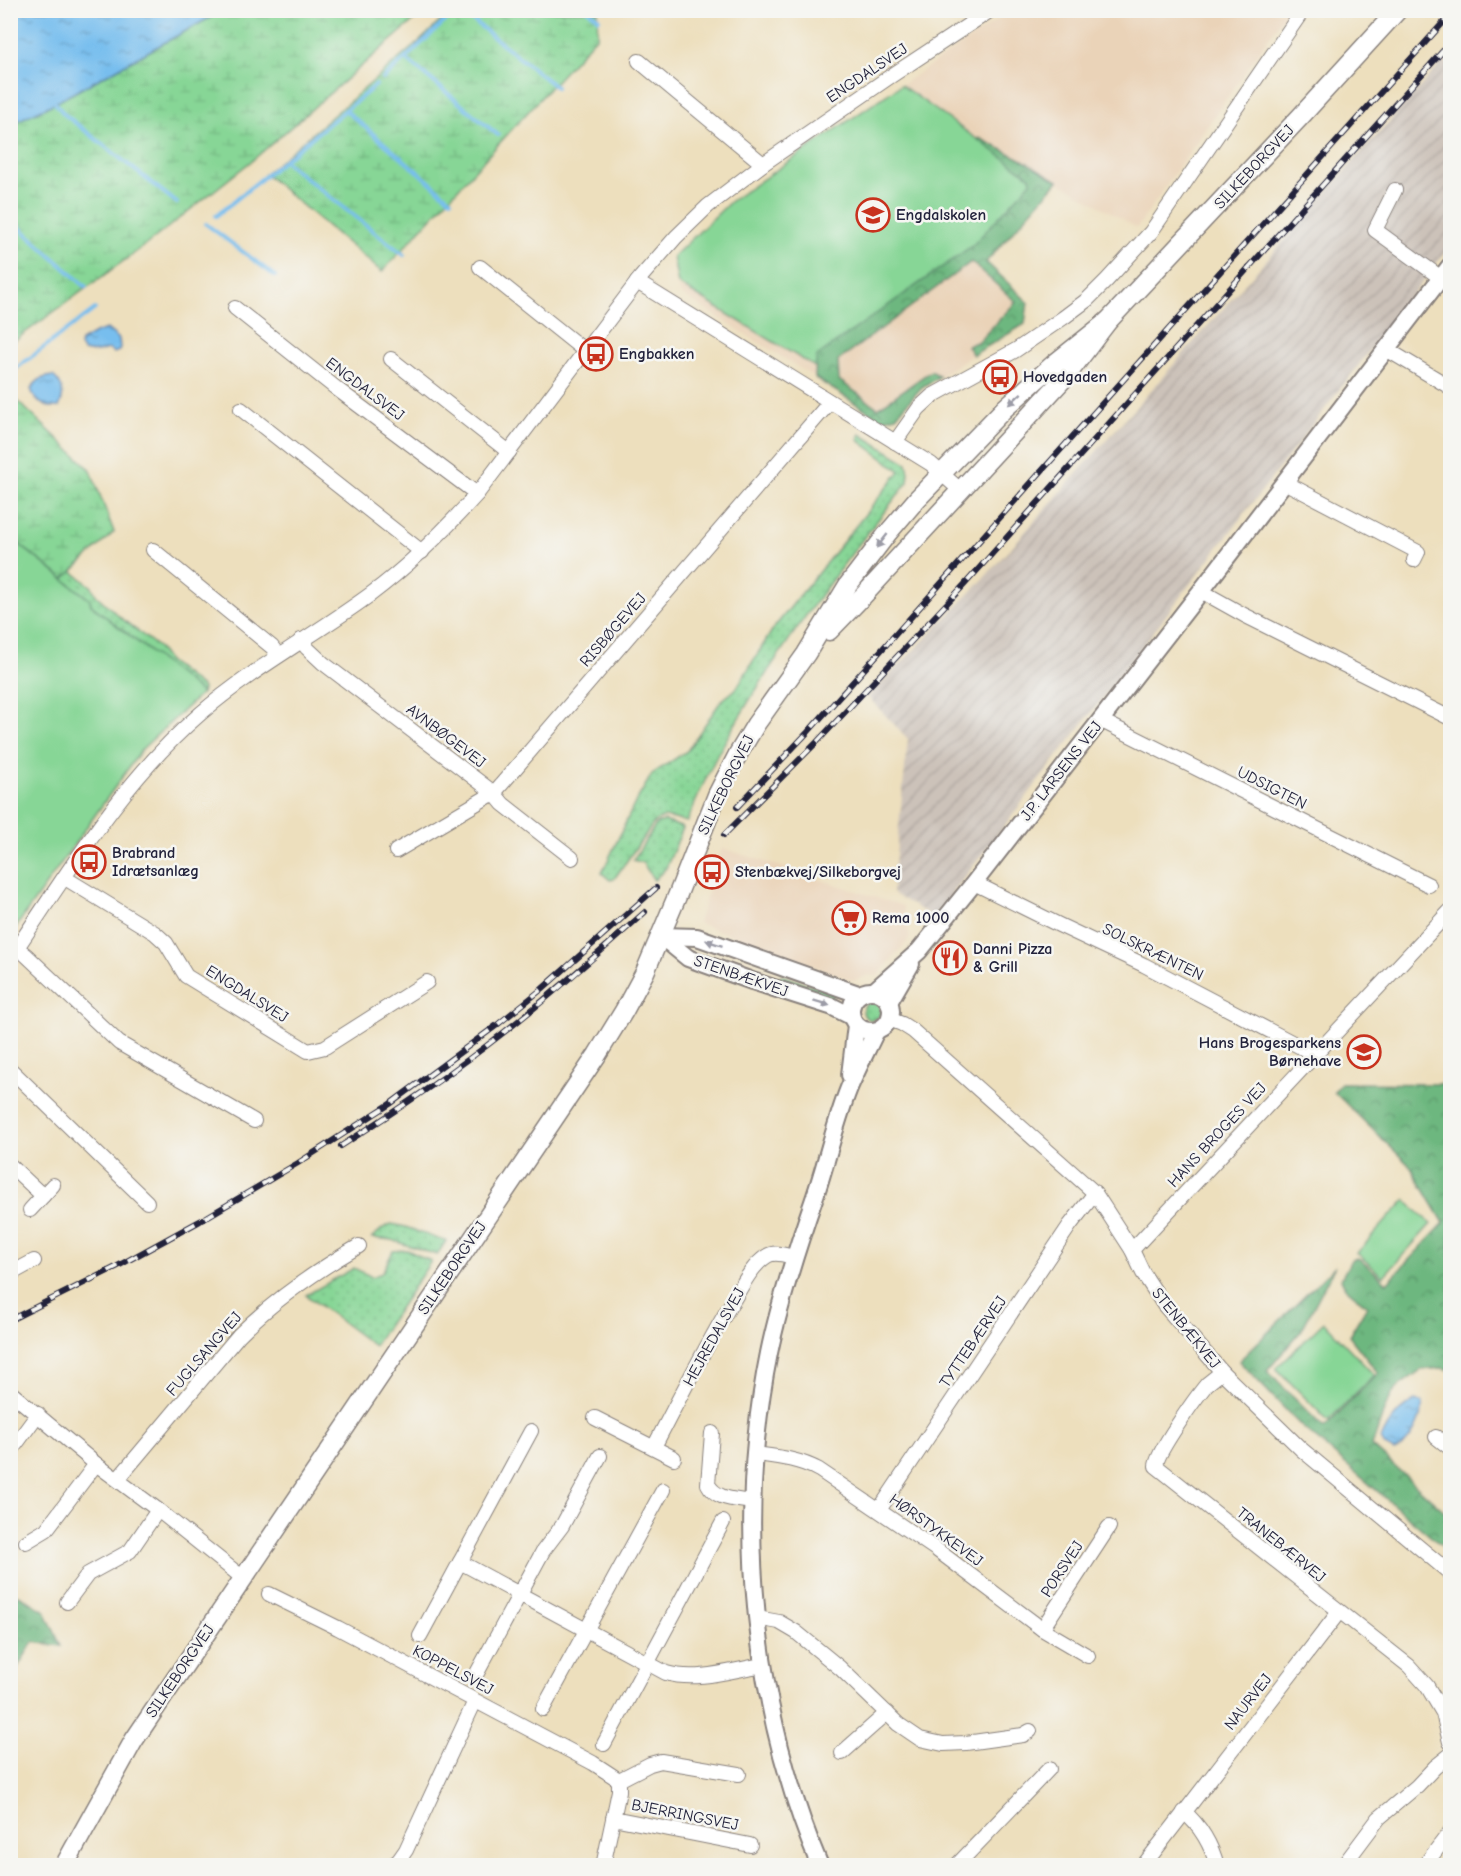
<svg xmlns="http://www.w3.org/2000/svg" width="1461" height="1876" font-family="'Comic Neue',sans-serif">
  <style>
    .built { fill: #ead3b8 }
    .industrial { fill: url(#industrial-furrows) }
    .green { fill: url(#green-dots); stroke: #547c68; stroke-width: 1.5 }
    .forest { fill: url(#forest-crowns); stroke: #486c5d; stroke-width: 1.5 }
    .wetland { fill: url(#wetland-marsh); stroke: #547c68; stroke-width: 1.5 }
    .pitch { fill: #87d696; stroke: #547c68; stroke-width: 1.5 }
    .water { fill: url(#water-ripples); stroke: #4c7094; stroke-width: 1.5 }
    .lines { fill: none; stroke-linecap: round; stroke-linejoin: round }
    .stream { stroke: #77beee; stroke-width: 4 }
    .minor-casing { stroke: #88807c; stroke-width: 16 }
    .tertiary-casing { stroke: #88807c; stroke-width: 20 }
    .secondary-casing { stroke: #88807c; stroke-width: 21 }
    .minor { stroke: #fff; stroke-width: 14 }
    .tertiary { stroke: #fff; stroke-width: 16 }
    .secondary { stroke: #fff; stroke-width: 18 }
    .rail-casing { stroke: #22223b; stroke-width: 6 }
    .rail { stroke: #f6f6f2; stroke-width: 4; stroke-dasharray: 11; stroke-linecap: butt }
    .oneway { fill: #9c9ca7 }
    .labels { text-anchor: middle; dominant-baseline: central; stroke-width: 5; stroke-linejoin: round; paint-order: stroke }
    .street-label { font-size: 16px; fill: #22223b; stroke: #f6f6f2 }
    .poi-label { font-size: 16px; font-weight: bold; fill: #22223b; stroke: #f6f6f2; text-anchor: start }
  </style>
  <defs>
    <pattern id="industrial-furrows" width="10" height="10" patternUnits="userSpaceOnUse" patternTransform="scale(1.5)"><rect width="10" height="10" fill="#ccc2b9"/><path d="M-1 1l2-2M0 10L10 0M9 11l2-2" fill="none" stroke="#afa6a0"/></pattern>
    <pattern id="green-dots" width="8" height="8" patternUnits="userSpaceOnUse" patternTransform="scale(1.5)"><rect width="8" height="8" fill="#87d696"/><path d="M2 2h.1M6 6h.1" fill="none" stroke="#74b782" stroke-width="1.8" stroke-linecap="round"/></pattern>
    <pattern id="forest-crowns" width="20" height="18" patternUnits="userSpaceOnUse" patternTransform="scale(1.5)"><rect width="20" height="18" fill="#6db77f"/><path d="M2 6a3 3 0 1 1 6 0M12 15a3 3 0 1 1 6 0" fill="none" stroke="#599469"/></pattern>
    <pattern id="wetland-marsh" width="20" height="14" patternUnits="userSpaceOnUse" patternTransform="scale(1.5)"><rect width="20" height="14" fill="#87d696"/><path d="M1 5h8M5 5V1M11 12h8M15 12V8" fill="none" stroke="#74b782"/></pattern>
    <pattern id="water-ripples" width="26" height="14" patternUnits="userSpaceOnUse" patternTransform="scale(1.5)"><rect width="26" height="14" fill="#77beee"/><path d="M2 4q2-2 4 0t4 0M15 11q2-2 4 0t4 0" fill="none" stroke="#619ac2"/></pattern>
  </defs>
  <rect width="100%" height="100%" fill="#f6f6f2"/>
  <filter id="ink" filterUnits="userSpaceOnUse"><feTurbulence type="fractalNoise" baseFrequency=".0167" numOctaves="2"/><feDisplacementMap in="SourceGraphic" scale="12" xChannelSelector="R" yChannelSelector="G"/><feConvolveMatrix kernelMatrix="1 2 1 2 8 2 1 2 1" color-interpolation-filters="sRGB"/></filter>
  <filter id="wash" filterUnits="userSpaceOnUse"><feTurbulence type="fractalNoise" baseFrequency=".008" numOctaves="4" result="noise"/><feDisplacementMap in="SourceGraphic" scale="24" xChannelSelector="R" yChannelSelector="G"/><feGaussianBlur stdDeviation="1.35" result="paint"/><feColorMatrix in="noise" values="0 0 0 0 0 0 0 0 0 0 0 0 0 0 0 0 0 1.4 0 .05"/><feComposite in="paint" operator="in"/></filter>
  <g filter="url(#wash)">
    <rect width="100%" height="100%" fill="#eddfbd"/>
    <g class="built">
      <polygon points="1010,11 1287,11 1137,228 1058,181 986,262 1028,302 984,348 922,387 896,416 882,420 680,293 673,257 731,201"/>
      <polygon points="722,848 903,906 910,938 877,976 869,975 854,981 698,923"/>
    </g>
    <polygon class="industrial" points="1443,61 1450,65 1450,246 934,917 892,893 908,739 868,697 977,586"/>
    <g class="green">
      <path d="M860,434L907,463L909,472L908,482C839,568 773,655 719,752C707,774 697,799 687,822L665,817L655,821L614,879L610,880L602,873L634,805L652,774L687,751L721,701L736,689L773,629L900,471L858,440Z"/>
      <polygon points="10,522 92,587 96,595 121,618 158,647 168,661 203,688 202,693 91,605 90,600 11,538"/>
      <polygon points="665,821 683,828 666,868 654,880 643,863 633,860 657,823"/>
      <polygon points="781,975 834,993 831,1001 777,981"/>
      <circle cx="872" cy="1011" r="9"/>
      <path d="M391,1224C411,1226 427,1237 446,1241L437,1255L392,1240L372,1238L383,1228Z"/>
      <polygon points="407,1250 431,1261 374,1346 306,1295 354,1268 372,1277 382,1273 393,1251"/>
    </g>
    <g class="forest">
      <polygon points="979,138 1021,159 1058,181 986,262 1028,302 1025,324 973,355 967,346 979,341 1016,302 971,262 838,361 839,380 878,408 931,371 940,376 922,387 896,416 882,420 815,378 816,356 973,245 1030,177 977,140"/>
      <polygon points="1341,1083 1450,1084 1450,1370 1442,1368 1421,1370 1395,1389 1385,1408 1372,1446 1450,1516 1450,1553 1301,1426 1239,1361 1335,1266 1301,1331 1267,1371 1324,1428 1378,1373 1349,1336 1367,1306 1345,1287 1341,1279 1351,1260 1358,1258 1387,1283 1444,1223 1410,1166 1334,1092"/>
      <polygon points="11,1594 19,1595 45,1611 61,1646 33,1642 13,1675 11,1676"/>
    </g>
    <g class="wetland">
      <polygon points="222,11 425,11 254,159 147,244 11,343 10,124 55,103"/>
      <polygon points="451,11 598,11 597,36 382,272 265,174 421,40"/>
      <polygon points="10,394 90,469 114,532 64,579 11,538"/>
    </g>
    <g class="pitch">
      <polygon points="901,85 1030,177 1031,182 973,245 817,356 815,367 678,284 673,257 731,201"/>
      <polygon points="11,538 90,600 91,605 202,693 142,749 11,934"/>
      <polygon points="1405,1200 1431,1224 1383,1277 1357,1253"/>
      <polygon points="1324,1322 1374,1375 1328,1421 1276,1368"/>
    </g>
    <g class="water">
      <polygon points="10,11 11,10 222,11 55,103 11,124"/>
      <path d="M107,329L119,339L120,348L119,351L114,353C106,346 106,351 97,352C93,353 87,352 83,351L80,346L81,341L97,332Z"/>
      <path d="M53,376C63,384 65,395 59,407C46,409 35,402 31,389C37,380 42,377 53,376Z"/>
      <path d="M1415,1400L1423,1403C1421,1420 1411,1445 1394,1451L1385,1446L1381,1439C1389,1421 1398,1410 1415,1400Z"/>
    </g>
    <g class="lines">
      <g class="stream">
        <polyline points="460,10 556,87"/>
        <polyline points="588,10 599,19"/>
        <polyline points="406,59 498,135"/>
        <polyline points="383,79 457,10"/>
        <polyline points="55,103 64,114 177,203"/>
        <polyline points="345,110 451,200"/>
        <polyline points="284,161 404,255"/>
        <polyline points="216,216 376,85"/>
        <polyline points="10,219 86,287"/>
        <polyline points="206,224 275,276"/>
        <polyline points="10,373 95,309"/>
      </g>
    </g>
  </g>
  <g filter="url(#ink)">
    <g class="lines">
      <defs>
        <g id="minor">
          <polyline points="639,61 763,164"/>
          <polyline points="1395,190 1375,230 1441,278"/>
          <polyline points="480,267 585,351"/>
          <polyline points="637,282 931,464 960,490"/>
          <polyline points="235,308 337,389 477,494"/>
          <polyline points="1386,349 1450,387"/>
          <polyline points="391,359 509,452"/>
          <polyline points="241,409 422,552"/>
          <polyline points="895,442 919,408 932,396 1016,350 1063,318 1087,300 1107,280 1151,232 1303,10"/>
          <polyline points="1284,482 1418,552 1414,560"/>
          <polyline points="153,550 272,647 278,655"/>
          <polyline points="1201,591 1244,615 1450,718"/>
          <polyline points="301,640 307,648 323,663 494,793 503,804 572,858"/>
          <polyline points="1100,720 1429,885"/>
          <polyline points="396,851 494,793 830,402"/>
          <polyline points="65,878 155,933 166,943 186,976 308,1051 325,1047 427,982"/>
          <polyline points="974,883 1059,925 1144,965 1316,1055"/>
          <polyline points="17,948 26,955 119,1043 254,1121"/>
          <path d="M10,958C68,873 121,782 200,714C253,668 314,636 371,594C410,565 444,531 477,494L641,277L676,237L708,206L763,164L888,78L991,10"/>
          <polyline points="889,1019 902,1024 913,1031 1095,1193 1132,1250 1143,1273 1164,1305 1222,1372 1301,1449 1450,1573"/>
          <polyline points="10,1069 147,1202"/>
          <polyline points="10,1165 43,1196"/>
          <polyline points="30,1210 53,1185"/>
          <polyline points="1132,1250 1450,911"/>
          <polyline points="10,1274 34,1261"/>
          <path d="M1222,1372C1217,1376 1212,1380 1207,1384C1197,1396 1156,1453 1156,1466L1409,1666L1427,1686L1443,1713L1450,1742"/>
          <polyline points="10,1392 96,1464 158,1510 243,1578"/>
          <polyline points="595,1418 674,1458"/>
          <path d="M712,1433L708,1484C716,1500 735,1499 752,1502"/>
          <polyline points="1436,1437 1450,1448"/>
          <path d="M654,1447C679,1399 703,1351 731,1304C741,1288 751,1266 767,1256C775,1251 785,1255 794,1257"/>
          <polyline points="10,1452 38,1414"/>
          <path d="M755,1454C778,1457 799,1459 819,1470L937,1550L1042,1629L1088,1656"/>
          <path d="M118,1479L239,1335C274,1300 316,1271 359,1246"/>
          <polyline points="879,1510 1070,1225 1095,1193"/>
          <polyline points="26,1542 46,1530 96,1464"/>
          <path d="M460,1562L666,1673C697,1682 732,1670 763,1665"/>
          <polyline points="269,1594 338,1628 593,1763 619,1780"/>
          <polyline points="67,1602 88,1574 130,1551 158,1510"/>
          <polyline points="757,1618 779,1622 796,1632 840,1668 898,1724 920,1739 943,1744 966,1743 1023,1735 1030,1731"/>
          <polyline points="1042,1629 1109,1527"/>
          <polyline points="420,1636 531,1431"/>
          <polyline points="477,1673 543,1551 562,1526 600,1456"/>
          <polyline points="543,1709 663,1490"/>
          <polyline points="604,1744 723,1522"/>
          <polyline points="842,1753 887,1713"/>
          <path d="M1184,1812C1200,1825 1212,1846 1217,1866"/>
          <polyline points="613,1818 750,1845"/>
          <polyline points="392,1866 399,1860 406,1850 475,1701"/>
          <polyline points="603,1866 619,1791 619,1780 650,1764 661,1761 739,1774"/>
          <polyline points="956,1866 1049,1769"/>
          <polyline points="1143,1866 1339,1612"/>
          <polyline points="1343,1866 1379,1818 1417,1786 1435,1767 1450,1755"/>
          <polyline points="1424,1866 1450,1832"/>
        </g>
        <g id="tertiary">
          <polyline points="661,936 688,958 752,981 833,1007 851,1016"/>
          <polyline points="661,936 697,937 858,994"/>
          <circle cx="871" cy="1011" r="20"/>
          <polyline points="874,991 919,951 974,883 1201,591 1450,266"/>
          <polyline points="889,1002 911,964"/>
          <polyline points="850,1075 856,1025"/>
          <path d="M820,1866C753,1708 735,1521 769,1353C780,1300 797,1248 815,1196C827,1161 835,1123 849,1088C857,1069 867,1050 876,1031"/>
        </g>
        <g id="secondary">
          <polyline points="829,631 863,596 1067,375 1108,321 1302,115 1398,10"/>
          <polyline points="64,1866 134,1740 597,1055 624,1011 645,972 678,894 717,795 738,754 756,724 806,654 848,585 887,534 917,499 1005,408 1054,364 1108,321"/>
        </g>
      </defs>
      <use href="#minor" class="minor-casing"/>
      <use href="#tertiary" class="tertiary-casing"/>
      <use href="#secondary" class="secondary-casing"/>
      <use href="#minor" class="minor"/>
      <use href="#tertiary" class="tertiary"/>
      <use href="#secondary" class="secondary"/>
      <defs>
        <g id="rail">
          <polyline points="737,807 808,732 1450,15"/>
          <polyline points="724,835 817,742 965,584 1450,43"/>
          <path d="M341,1146C396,1111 451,1074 503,1033C552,995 599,953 645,912"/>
          <polyline points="10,1320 116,1267 200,1221 298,1163 390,1104 497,1025 542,989 656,888"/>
        </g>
      </defs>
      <use href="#rail" class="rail-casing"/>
      <use href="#rail" class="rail"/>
    </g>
    <defs><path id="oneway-solid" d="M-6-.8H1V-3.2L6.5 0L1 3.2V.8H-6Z" transform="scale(1.5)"/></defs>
    <g class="oneway">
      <use href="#oneway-solid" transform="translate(1015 399) rotate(138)"/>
      <use href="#oneway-solid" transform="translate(882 541) rotate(128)"/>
      <use href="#oneway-solid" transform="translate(714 943) rotate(-161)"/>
      <use href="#oneway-solid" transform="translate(822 1003) rotate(17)"/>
    </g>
  </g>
  <defs>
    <symbol id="school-ring" viewBox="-11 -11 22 22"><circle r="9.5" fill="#f6f6f2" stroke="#c8321e" stroke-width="1.5"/><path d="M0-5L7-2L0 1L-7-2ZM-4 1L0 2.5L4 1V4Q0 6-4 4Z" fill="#c8321e"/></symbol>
    <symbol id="bus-ring" viewBox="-11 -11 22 22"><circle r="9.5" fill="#f6f6f2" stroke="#c8321e" stroke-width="1.5"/><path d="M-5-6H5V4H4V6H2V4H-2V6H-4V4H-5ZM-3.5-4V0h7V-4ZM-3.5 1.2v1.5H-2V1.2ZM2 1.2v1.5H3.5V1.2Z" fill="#c8321e"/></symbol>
    <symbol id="supermarket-ring" viewBox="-11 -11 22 22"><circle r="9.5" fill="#f6f6f2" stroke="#c8321e" stroke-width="1.5"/><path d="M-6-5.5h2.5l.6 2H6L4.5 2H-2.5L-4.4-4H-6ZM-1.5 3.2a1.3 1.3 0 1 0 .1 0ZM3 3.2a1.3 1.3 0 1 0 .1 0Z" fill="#c8321e"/></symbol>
    <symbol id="restaurant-ring" viewBox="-11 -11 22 22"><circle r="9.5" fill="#f6f6f2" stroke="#c8321e" stroke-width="1.5"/><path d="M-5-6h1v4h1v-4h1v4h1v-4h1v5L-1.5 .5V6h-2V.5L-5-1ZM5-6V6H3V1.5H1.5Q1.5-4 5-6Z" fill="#c8321e"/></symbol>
  </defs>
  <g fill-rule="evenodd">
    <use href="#school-ring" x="854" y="196" width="38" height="38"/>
    <use href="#bus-ring" x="577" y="335" width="38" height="38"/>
    <use href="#bus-ring" x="981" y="358" width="38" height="38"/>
    <use href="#bus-ring" x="70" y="843" width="38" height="38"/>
    <use href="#bus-ring" x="693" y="853" width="38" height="38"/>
    <use href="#supermarket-ring" x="830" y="899" width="38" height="38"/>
    <use href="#restaurant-ring" x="931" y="939" width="38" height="38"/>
    <use href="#school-ring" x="1345" y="1033" width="38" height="38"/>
  </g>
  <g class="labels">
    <g class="street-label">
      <text transform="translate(867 73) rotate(-34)">ENGDALSVEJ</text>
      <text transform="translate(1254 167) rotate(-47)">SILKEBORGVEJ</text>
      <text transform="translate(365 389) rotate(37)">ENGDALSVEJ</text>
      <text transform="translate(613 630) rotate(-49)">RISBØGEVEJ</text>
      <text transform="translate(446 736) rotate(37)">AVNBØGEVEJ</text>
      <text transform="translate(1061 771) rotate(-52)">J.P. LARSENS VEJ</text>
      <text transform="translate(726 785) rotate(-64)">SILKEBORGVEJ</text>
      <text transform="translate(1272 788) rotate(27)">UDSIGTEN</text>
      <text transform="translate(1153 952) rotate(26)">SOLSKRÆNTEN</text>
      <text transform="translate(741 976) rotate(19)">STENBÆKVEJ</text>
      <text transform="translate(247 994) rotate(32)">ENGDALSVEJ</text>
      <text transform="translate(1217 1135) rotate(-47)">HANS BROGES VEJ</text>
      <text transform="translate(452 1268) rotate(-56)">SILKEBORGVEJ</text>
      <text transform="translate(1186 1328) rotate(51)">STENBÆKVEJ</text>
      <text transform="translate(714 1337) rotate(-61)">HEJREDALSVEJ</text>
      <text transform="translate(973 1342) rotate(-56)">TYTTEBÆRVEJ</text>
      <text transform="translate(204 1354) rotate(-49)">FUGLSANGVEJ</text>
      <text transform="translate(936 1530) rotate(36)">HØRSTYKKEVEJ</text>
      <text transform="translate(1281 1545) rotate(39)">TRANEBÆRVEJ</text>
      <text transform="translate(1062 1569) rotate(-57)">PORSVEJ</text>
      <text transform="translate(453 1670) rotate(28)">KOPPELSVEJ</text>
      <text transform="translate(180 1671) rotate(-56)">SILKEBORGVEJ</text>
      <text transform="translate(1248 1702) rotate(-52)">NAURVEJ</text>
      <text transform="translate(685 1815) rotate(11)">BJERRINGSVEJ</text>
    </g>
    <g class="poi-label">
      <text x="896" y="215">Engdalskolen</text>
      <text x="619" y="354">Engbakken</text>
      <text x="1023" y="377">Hovedgaden</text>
      <text x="112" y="853">Brabrand<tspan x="112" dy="18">Idrætsanlæg</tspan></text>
      <text x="735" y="872">Stenbækvej/Silkeborgvej</text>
      <text x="872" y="918">Rema 1000</text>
      <text x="973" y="949">Danni Pizza<tspan x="973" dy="18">&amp; Grill</tspan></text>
      <text x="1341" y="1043" text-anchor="end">Hans Brogesparkens<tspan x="1341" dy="18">Børnehave</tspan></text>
    </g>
  </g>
  <rect width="1461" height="1876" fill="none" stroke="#f6f6f2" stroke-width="36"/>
</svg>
